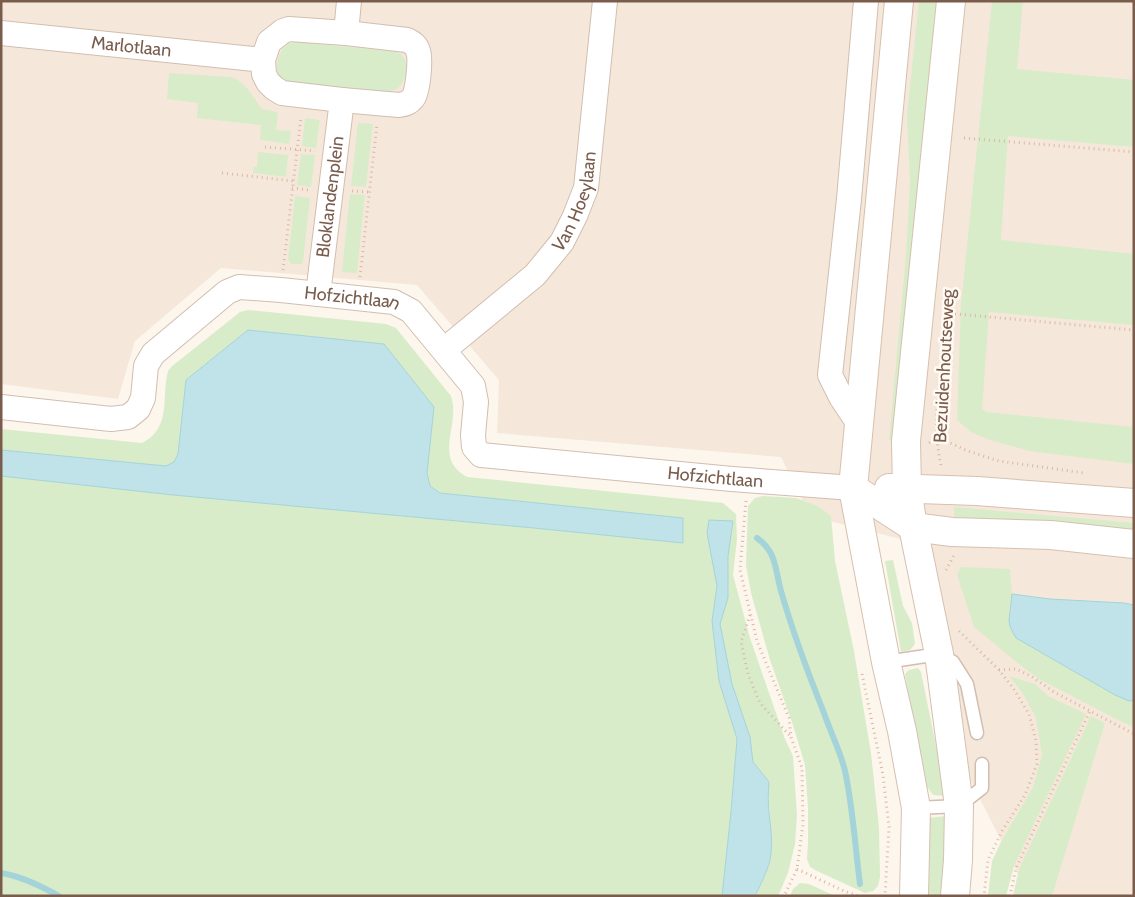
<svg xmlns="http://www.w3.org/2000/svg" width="1135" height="897" font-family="Cabin,sans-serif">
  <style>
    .residential { fill: #f5e8da }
    .green { fill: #d8ecc9 }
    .water { fill: #bfe3e8; stroke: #a5d3da }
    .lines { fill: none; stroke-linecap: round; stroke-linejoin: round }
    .stream { stroke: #a5d3da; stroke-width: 6 }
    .service-casing { stroke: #d1beb0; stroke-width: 15 }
    .minor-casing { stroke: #d1beb0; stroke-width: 26 }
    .secondary-casing { stroke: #d6c0b0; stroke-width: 30 }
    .path { stroke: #d9b8a5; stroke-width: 3; stroke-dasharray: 1 4; stroke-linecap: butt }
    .service { stroke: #fff; stroke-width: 12 }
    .minor { stroke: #fff; stroke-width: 24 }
    .secondary { stroke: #fff; stroke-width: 28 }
    .labels { text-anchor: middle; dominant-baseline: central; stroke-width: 5; stroke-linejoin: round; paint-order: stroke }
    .street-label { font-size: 18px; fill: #7a5c4d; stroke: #fffaf3 }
  </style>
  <rect width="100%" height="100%" fill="#fdf6ec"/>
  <polygon class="residential" points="1,1 1134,1 1134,896 1029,896 967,773 928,546 810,516 781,457 497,433 499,380 417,285 221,268 135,341 118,399 1,384"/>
  <g class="green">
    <polygon points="919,1 938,1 894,441 889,440 906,255 910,183 907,115"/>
    <polygon points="992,1 1023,1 1017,69 1134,80 1134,147 1008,136 1001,240 1134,254 1134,325 989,312 982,409 987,412 1134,427 1134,464 1029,451 987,439 971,432 957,420 961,304"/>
    <path d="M295,42L391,51C394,52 397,52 399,53C411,60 407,79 399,87C396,90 392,91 388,92L288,83C288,82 282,78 281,78C273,69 278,51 287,45C289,43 293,42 295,42Z"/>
    <path d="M169,73L231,77C245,81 254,98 262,109L278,112L276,130L291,131L289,144L260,140L261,125L197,118L198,103L167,99Z"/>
    <polygon points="305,118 320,120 316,148 302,146"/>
    <polygon points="358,123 373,124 366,187 351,186"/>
    <polygon points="258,152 288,155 286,177 253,173 254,167 257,167"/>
    <polygon points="301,154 315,155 311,187 297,185"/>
    <polygon points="350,194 365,195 357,273 342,272"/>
    <polygon points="295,196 310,198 303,261 301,264 291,264 288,259"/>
    <path d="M248,310L386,324L396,328L451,396C461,425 432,458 467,477L723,503L736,514L737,539L733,575L750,638L785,739L793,756L797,815L795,844L788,873L778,896H755C761,885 768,872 770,860C774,834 767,808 769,782L753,762L750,737L732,684L720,624L728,598V556L733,521L713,561L717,586L712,621L719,681L737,739L731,812L722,896H1V476L173,495L534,528L683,543V524L682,518L440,493L430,486L427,473L434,407L384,344L248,330L186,380L178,454L174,462L166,466L1,450V429L142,443C172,428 161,398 168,371L171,367L240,312Z"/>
    <polygon points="763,496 796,498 818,506 831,516 835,561 854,651 871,753 879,828 880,877 878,886 873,891 865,893 817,871 810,867 807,859 808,842 808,808 805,765 792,722 770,660 751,593 746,565 748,506 755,498"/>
    <polygon points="954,507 1134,523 1134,532 1103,528 954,517"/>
    <polygon points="893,560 903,606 912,623 915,644 910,650 901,652 885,561"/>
    <polygon points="961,567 1010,569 1012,594 1009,613 1016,638 1115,694 1129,701 1134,700 1134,727 1120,721 1039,679 1019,664 974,627 957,575"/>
    <polygon points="918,668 921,672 943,780 945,796 933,795 928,788 924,781 905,674 909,670"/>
    <polygon points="1009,676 1035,684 1048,696 1086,714 1014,866 1006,896 988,896 992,861 1001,842 1033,787 1042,755 1036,718 1022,692"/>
    <polygon points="1091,716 1105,723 1052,896 1013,896 1019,869"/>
    <polygon points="946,816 944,896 925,896 928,818"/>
    <polygon points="800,883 809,884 835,896 790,896 793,889"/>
  </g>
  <g class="water">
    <polygon points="248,330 384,344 434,407 427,473 430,486 440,493 683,518 683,543 534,528 173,495 1,476 1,450 166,466 174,462 178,454 186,380"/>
    <path d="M709,520L733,521L728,556V598L720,624L732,684L750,737L753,762L769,782C768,793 768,803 769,813C771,829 773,844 770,860C767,872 761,884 755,896H722L731,812L737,739L719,681L712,621L717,586L707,533Z"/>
    <polygon points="1012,594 1050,599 1124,603 1134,605 1134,700 1129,701 1115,695 1016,638 1010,627 1009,620"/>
  </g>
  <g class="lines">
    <g class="stream">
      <path d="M757,538C777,552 775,570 781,591C793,633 808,673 824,713C830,731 841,753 845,771C853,808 855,846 860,884"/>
      <path d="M1,873C21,876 41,886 59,896"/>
    </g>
    <defs>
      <g id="service">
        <polyline points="886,662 939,654 953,662 967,684 977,733"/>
        <polyline points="916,808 959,806 982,788 982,764"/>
      </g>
      <g id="minor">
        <path d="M289,29L346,33L407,40C413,43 416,45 418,51C421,59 418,92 413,98C409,103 405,104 399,105L342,100L282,93L274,88L268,82L264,74L263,60L269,42L283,31Z"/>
        <path id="s1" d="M1,33L263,60"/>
        <polyline points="346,33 349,1"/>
        <path id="s2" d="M318,294L342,100"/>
        <path id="s3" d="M444,350L535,275L562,242L575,216L586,188L605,1"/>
        <path id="s4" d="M1,407L111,419L128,417L138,409L143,398L146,366L153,354L227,292L239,287L281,290L394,302L411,311L473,386L476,402L473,435L474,447L481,455L732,479L853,488"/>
        <polyline points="859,424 841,397 830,375 849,199 866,1"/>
      </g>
      <g id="secondary">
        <polyline points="899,1 853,488 886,662 902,731 916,808 914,896"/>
        <polyline points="951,1 906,441 907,488 913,527 939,654 959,806 958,860 955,896"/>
        <polyline points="853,488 913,527 952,532 1051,535 1134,544"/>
        <polyline points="889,488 977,491 1134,503"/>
      </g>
    </defs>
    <use href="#service" class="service-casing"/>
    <use href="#minor" class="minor-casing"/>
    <use href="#secondary" class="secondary-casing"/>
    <g class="path">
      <polyline points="964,138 1134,152"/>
      <polyline points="265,147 315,151"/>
      <polyline points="222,173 293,181"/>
      <polyline points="292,188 309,190"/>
      <polyline points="352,191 369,192"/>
      <polyline points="283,270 301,117"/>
      <polyline points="360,277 377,124"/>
      <polyline points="945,313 1134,330"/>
      <polyline points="929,443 937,437 968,451 999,461 1084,473"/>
      <path d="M941,465C932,427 939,383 943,345"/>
      <polyline points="746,501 740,570 757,641 789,718 791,737 802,768 803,824 797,869 784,896"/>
      <polyline points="946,570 954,555"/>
      <polyline points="750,615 741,642 748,674 760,703 791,737"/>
      <polyline points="959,631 999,670 1013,688 1029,714 1036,741 1037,764 1025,795 1002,831 988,860 984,896"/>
      <polyline points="999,670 1016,669 1031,676 1054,692 1134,734"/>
      <polyline points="862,674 883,775 889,827 885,896"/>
      <polyline points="797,869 844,891 858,896"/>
      <polyline points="1010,896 1016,868 1090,711"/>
    </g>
    <use href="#service" class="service"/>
    <use href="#minor" class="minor"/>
    <use href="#secondary" class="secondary"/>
  </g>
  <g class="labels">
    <g class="street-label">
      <text stroke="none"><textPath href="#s1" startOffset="131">Marlotlaan</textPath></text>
      <text stroke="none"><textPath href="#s2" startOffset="98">Bloklandenplein</textPath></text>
      <text stroke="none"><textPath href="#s3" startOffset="204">Van Hoeylaan</textPath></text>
      <text stroke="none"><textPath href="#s4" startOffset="422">Hofzichtlaan</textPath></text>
      <text transform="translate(944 366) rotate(-87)">Bezuidenhoutseweg</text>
      <text stroke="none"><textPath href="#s4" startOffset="888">Hofzichtlaan</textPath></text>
    </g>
  </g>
  <rect width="1135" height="897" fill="none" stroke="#7a5c4d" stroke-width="5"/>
</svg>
